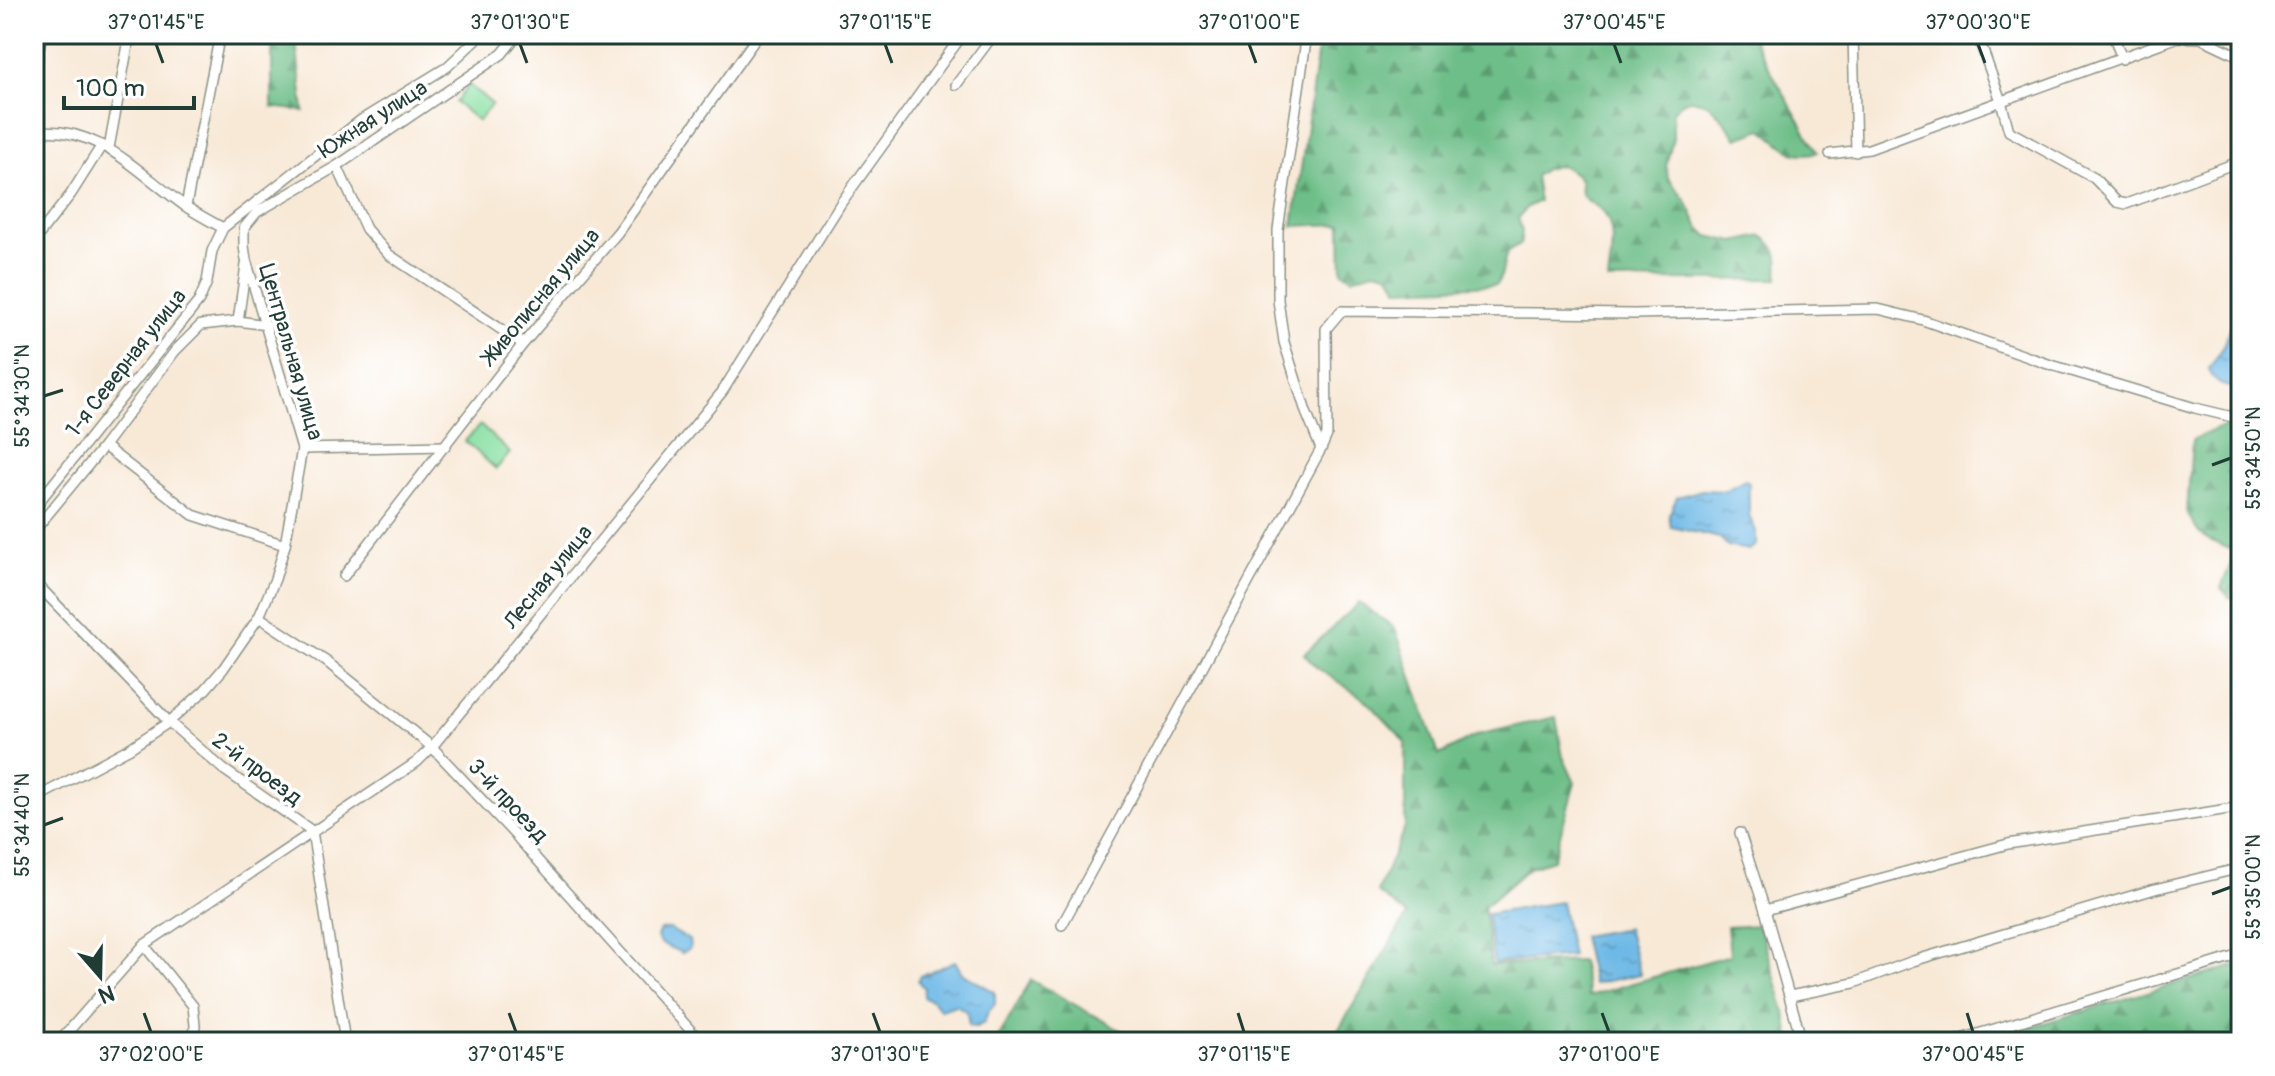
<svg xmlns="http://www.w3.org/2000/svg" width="2275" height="1076" font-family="Pangolin,sans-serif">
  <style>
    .forest { fill: url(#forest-firs); stroke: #467e5e; stroke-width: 2 }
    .garden { fill: #87dfa2; stroke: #538e6b; stroke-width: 2 }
    .water { fill: url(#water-ripples); stroke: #467a8d; stroke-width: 2 }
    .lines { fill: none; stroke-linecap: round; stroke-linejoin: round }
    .minor-casing { stroke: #8c9386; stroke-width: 12 }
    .minor { stroke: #fff; stroke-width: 9 }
    .ticks { fill: none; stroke: #1f3d34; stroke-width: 3 }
    .labels { text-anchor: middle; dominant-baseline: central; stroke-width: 7; stroke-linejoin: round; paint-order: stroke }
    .street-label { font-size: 22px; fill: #1f3d34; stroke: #fff }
    .neatline { fill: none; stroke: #1f3d34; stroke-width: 3 }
    .ticks-label { font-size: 20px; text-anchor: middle; fill: #1f3d34 }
  </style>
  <defs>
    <pattern id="forest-firs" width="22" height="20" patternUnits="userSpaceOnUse" patternTransform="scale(2)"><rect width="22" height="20" fill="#6dbe88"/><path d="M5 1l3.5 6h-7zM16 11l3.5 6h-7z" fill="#599c70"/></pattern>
    <pattern id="water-ripples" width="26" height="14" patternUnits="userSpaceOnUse" patternTransform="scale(2)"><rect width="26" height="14" fill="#6cb8e6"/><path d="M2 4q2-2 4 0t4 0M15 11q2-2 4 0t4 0" fill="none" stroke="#5897bb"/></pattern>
  </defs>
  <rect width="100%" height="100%" fill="#fff"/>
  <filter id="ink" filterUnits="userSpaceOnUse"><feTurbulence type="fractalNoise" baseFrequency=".0125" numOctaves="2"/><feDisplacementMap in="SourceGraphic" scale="16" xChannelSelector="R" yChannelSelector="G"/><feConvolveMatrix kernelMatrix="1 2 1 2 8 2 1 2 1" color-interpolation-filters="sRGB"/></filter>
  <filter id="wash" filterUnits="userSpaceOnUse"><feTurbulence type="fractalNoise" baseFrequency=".006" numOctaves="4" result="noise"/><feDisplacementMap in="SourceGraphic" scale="32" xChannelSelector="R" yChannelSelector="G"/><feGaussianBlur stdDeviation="1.8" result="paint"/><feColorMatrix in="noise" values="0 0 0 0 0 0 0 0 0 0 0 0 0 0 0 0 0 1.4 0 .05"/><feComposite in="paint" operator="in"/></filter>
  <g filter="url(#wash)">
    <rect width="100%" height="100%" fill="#f8e9d7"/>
    <g class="forest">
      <polygon points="272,34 295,34 304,111 272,107"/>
      <path d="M1320,34H1750L1817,152C1789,160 1783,143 1762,129L1737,138C1726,123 1707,92 1684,102C1679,104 1677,108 1673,111V138L1666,165L1668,178L1686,201L1698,226L1708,236L1735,242L1762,236C1781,249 1779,258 1778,279L1608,281C1610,261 1619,224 1600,209C1593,203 1585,201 1581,193C1579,186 1583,187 1580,180C1576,172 1567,169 1560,165L1545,169L1535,176L1539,201L1526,208L1518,218L1522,231L1520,244C1495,257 1510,267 1496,285L1399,289L1390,274L1377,270L1352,278L1342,271L1341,224L1293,226Z"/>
      <path d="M2228,426L2241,429V593L2230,598L2221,588L2231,563L2232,550L2207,539L2198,531L2187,513L2192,440C2205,435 2214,428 2228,426Z"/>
      <polygon points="1359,603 1395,628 1439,755 1477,735 1556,717 1563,757 1575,783 1553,860 1530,867 1484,907 1491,965 1581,961 1588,996 1730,955 1727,927 1759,925 1785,1011 1791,1042 1331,1042 1407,915 1377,892 1405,827 1405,741 1367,701 1316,667 1304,654"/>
      <polygon points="2241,964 2241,1042 1980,1042"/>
      <polygon points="1031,980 1141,1042 996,1042"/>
    </g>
    <g class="garden">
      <polygon points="469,85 492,104 478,121 455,102"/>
      <polygon points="480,425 510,453 496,469 465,441"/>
    </g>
    <g class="water">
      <path d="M2241,297C2241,322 2248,367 2231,387C2219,386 2213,380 2209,369L2224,346Z"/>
      <polygon points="1745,480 1749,482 1749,516 1756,531 1756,545 1749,550 1728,546 1720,538 1671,527 1669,515 1677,497 1702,490 1724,491"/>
      <polygon points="1561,902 1572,956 1494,963 1487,914"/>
      <polygon points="1627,928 1640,974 1593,984 1582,936"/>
      <polygon points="670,929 689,940 690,948 682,953 660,943 657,937 660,930"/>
      <polygon points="955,961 962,973 995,992 995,1004 988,1012 984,1023 976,1027 969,1026 967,1012 956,1005 940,1010 932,1000 923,997 924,988 918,981 920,976"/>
    </g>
  </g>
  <g filter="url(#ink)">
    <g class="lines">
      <defs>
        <g id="minor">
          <polyline points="1853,34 1856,152"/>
          <polyline points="1977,34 2001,101 2009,131 2094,178 2117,202 2126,204 2241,161"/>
          <polyline points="2113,34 2122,59"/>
          <polyline points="34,76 42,34"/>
          <polyline points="956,85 994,34"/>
          <path d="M34,132C98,124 138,173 185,206C197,214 210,221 223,228L361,120L447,67L482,34"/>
          <polyline points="109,148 130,34"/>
          <polyline points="1830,154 1869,149 2178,37 2201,38 2241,57"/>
          <polyline points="337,166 366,229 388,254 523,344"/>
          <polyline points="186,206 220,34"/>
          <polyline points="34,241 71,194 102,145"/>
          <polyline points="238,321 246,265"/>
          <polyline points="104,446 193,515 285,545"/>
          <polyline points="302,449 446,446"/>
          <polyline points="1321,449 1327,435 1326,329 1341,311 1634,314 1878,309 1923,320 2048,364 2195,408 2241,419"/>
          <polyline points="34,508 199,301 207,282 212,251 223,228"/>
          <polyline points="34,531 104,446 175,351 201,325 238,321 267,325"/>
          <polyline points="344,576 523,344 618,232 759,34"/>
          <polyline points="34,581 169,722 223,769 312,831 345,1042"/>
          <polyline points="259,617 327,662 432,747 515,835 701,1042"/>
          <polyline points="34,799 130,748 169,722 205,690 223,669 259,617 275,579 285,545 302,449 246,260 244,246 244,228 257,212 337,166 502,54 518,34"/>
          <polyline points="1740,833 1765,910 2008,844 2241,807"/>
          <polyline points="1765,910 1802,1042"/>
          <polyline points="1062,925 1321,449 1306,412 1284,342 1278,300 1278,230 1307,34"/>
          <polyline points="144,945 193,1006 195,1025 194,1042"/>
          <polyline points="1790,996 1854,983 1913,961 2155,889 2241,868"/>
          <polyline points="59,1042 144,945 417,762 432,747 722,392 841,203 963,34"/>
          <polyline points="1951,1042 2241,955"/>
        </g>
      </defs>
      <use href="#minor" class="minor-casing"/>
      <use href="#minor" class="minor"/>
    </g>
  </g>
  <path class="ticks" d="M156,44L163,63M520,44L527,63M885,44L892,63M1249,44L1256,63M1614,44L1621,63M1978,44L1985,63M44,396L63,390M2212,465L2231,458M44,825L63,818M2212,894L2231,887M144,1013L151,1032M509,1013L516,1032M873,1013L880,1032M1238,1013L1244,1032M1602,1013L1609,1032M1967,1013L1973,1032"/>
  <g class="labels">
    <g class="street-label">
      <text transform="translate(373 119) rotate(-33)">Южная улица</text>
      <text transform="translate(541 296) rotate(-50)">Живописная улица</text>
      <text transform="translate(291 352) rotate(74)">Центральная улица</text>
      <text transform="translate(126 363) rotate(-52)">1-я Северная улица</text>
      <text transform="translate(548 577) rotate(-51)">Лесная улица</text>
      <text transform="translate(257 769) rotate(37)">2-й проезд</text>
      <text transform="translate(508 801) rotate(47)">3-й проезд</text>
    </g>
  </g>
  <rect width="2275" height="1076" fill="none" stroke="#fff" stroke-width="88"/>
  <g transform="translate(100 976) rotate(160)" stroke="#ffffff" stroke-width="6" paint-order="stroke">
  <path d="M0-6L14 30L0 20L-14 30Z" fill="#1f3d34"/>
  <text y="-12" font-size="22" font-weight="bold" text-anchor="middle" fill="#1f3d34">N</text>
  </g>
  <path d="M64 96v12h130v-12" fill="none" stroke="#1f3d34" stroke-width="4"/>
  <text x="76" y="96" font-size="24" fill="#1f3d34" stroke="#ffffff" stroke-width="6" paint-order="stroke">100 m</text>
  <rect x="44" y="44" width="2187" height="988" class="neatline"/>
  <g class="ticks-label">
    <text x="156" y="29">37°01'45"E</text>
    <text x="520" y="29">37°01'30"E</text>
    <text x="885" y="29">37°01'15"E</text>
    <text x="1249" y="29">37°01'00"E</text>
    <text x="1614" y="29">37°00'45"E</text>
    <text x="1978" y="29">37°00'30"E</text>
    <text transform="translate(22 396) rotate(-90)" y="7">55°34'30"N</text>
    <text transform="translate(2253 458) rotate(-90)" y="7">55°34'50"N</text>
    <text transform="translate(22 825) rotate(-90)" y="7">55°34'40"N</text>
    <text transform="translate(2253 887) rotate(-90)" y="7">55°35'00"N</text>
    <text x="151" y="1061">37°02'00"E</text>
    <text x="516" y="1061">37°01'45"E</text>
    <text x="880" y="1061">37°01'30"E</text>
    <text x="1244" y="1061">37°01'15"E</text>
    <text x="1609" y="1061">37°01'00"E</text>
    <text x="1973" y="1061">37°00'45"E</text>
  </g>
</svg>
